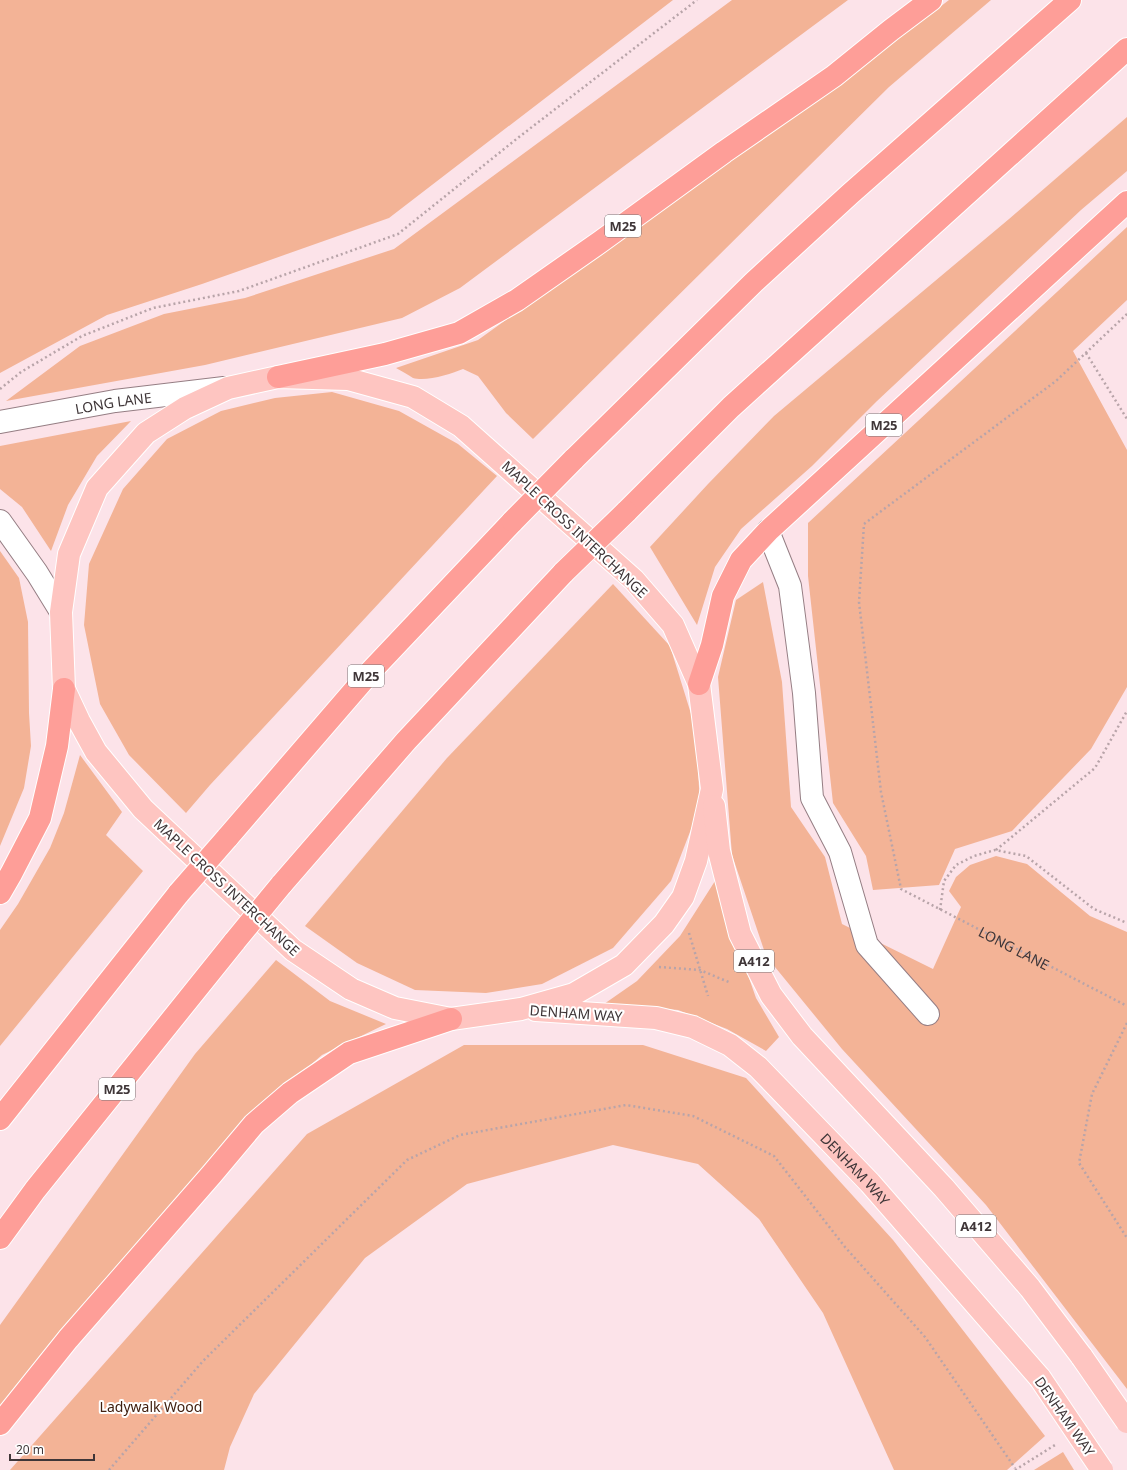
<svg xmlns="http://www.w3.org/2000/svg" width="1127" height="1470" font-family="'Noto Sans',sans-serif">
  <style>
    .green { fill: #f3b396 }
    .lines { fill: none; stroke-linecap: round; stroke-linejoin: round }
    .minor-casing { stroke: #957e84; stroke-width: 24 }
    .major-casing { stroke: #fff; stroke-width: 24 }
    .highway-casing { stroke: #fff; stroke-width: 24 }
    .path { stroke: #b8a4a9; stroke-width: 2.5; stroke-dasharray: 2 3; stroke-linecap: butt }
    .minor { stroke: #fff; stroke-width: 22 }
    .major { stroke: #fec5c1; stroke-width: 22 }
    .highway { stroke: #fe9e98; stroke-width: 22 }
    .major-bridge-casing { stroke: #fff; stroke-width: 24; stroke-linecap: butt }
    .highway-bridge-casing { stroke: #fff; stroke-width: 24; stroke-linecap: butt }
    .major-bridge { stroke: #fec5c1; stroke-width: 22 }
    .highway-bridge { stroke: #fe9e98; stroke-width: 22 }
    .labels { text-anchor: middle; dominant-baseline: central; stroke-width: 4; stroke-linejoin: round; paint-order: stroke }
    .shield { fill: #fff; stroke: #797274; stroke-width: 1 }
    .shield-label { font-size: 13px; font-weight: bold; fill: #3f3638 }
    .street-label { font-size: 14px; fill: #3f3638; stroke: #fff }
    .park-label { font-size: 14px; fill: #412010; stroke: #fff }
  </style>
  <rect width="100%" height="100%" fill="#fce3e9"/>
  <g class="green">
    <polygon points="0,0 673,0 389,218 202,284 107,315 0,373"/>
    <polygon points="732,0 848,0 460,288 402,318 205,365 6,401 80,346 164,314 245,298 394,249"/>
    <path d="M949,0H991L889,87L533,439L506,413L478,376L463,369C451,374 426,382 413,378C408,375 402,371 396,368L478,340L906,33Z"/>
    <polygon points="1127,117 1127,171 1081,210 877,401 812,466 741,529 715,567 697,625 650,547 708,484 774,416 1009,219"/>
    <polygon points="1127,227 1127,300 1073,351 1127,450 1127,687 1091,749 1012,831 955,849 939,885 873,890 866,856 833,803 808,576 808,523"/>
    <polygon points="332,392 399,411 458,444 497,476 210,785 186,813 129,755 100,704 84,625 89,564 123,489 167,439 221,411 275,398"/>
    <polygon points="131,421 97,456 68,505 51,551 22,507 0,489 0,446"/>
    <polygon points="0,551 19,578 28,622 29,713 31,746 24,788 0,846"/>
    <polygon points="763,582 782,682 791,807 825,857 842,924 933,969 961,907 949,891 956,877 970,865 996,856 1027,864 1090,916 1127,932 1127,1389 986,1205 842,1049 766,956 732,855 718,677 736,600"/>
    <polygon points="613,584 670,646 696,730 700,806 671,881 613,948 542,984 486,993 415,990 357,963 305,926 447,758"/>
    <polygon points="80,755 122,812 106,835 143,871 0,1046 0,930 18,904 50,848 64,813"/>
    <polygon points="715,881 756,998 779,1037 766,1051 727,1029 678,1010 604,1004 637,981 680,936"/>
    <polygon points="276,960 330,1001 386,1024 322,1055 245,1122 0,1418 0,1325 195,1054"/>
    <polygon points="464,1045 643,1045 746,1078 893,1240 1045,1436 1007,1470 894,1470 823,1313 759,1219 698,1164 613,1145 467,1184 365,1258 254,1394 230,1447 224,1470 10,1470 307,1134"/>
    <polygon points="1063,1452 1074,1470 1034,1470"/>
  </g>
  <g class="lines">
    <defs>
      <g id="minor">
        <path id="s2" d="M0,422L115,401L224,388"/>
        <polyline points="0,521 37,573 61,612"/>
        <polyline points="768,531 790,586 804,693 812,798 840,852 867,945 928,1014"/>
      </g>
      <g id="major">
        <polygon points="278,377 348,379 413,397 461,426 634,580 673,625 699,684 712,789 696,861 683,897 664,924 624,965 574,994 521,1009 451,1019 395,1008 351,989 293,950 143,809 96,752 79,721 64,689 61,612 69,554 97,488 146,433 185,408 228,388"/>
        <polyline points="714,806 719,851 740,934 771,995 802,1036 944,1188 1030,1288 1082,1357"/>
        <path id="s3" d="M536,1010L656,1018L693,1027L730,1045L758,1067L870,1183L1040,1378"/>
      </g>
      <g id="highway">
        <polyline points="278,377 385,354 459,333 517,300 600,242 724,152 834,76 891,30 931,0"/>
        <polyline points="573,460 754,282 850,194 1070,0"/>
        <polyline points="626,512 731,407 1127,49"/>
        <polyline points="699,684 712,645 723,596 741,560 768,531 1127,202"/>
        <polyline points="227,838 372,670 513,521"/>
        <polyline points="281,885 406,741 564,572"/>
        <polyline points="0,893 11,874 40,818 57,746 64,689"/>
        <polyline points="0,1119 179,893"/>
        <polyline points="0,1238 35,1190 235,941"/>
        <polyline points="0,1424 68,1339 212,1174 254,1124 290,1093 349,1053 451,1019"/>
      </g>
    </defs>
    <use href="#minor" class="minor-casing"/>
    <use href="#major" class="major-casing"/>
    <use href="#highway" class="highway-casing"/>
    <g class="path">
      <path id="s1" d="M1127,314L1056,381L864,524L859,602L881,792L901,889L1127,1006"/>
      <polyline points="1086,353 1127,419"/>
      <polyline points="0,389 21,372 82,336 153,308 239,291 398,234 519,137 697,0"/>
      <polyline points="996,850 1095,768 1127,711"/>
      <polyline points="940,910 944,881 956,865 974,856 995,850 1026,856 1094,909 1127,923"/>
      <polyline points="689,933 708,996"/>
      <polyline points="659,967 700,970 731,983"/>
      <polyline points="1127,1023 1092,1094 1079,1163 1127,1238"/>
      <polyline points="109,1470 203,1361 407,1160 460,1135 626,1105 693,1116 774,1156 845,1247 925,1337 1015,1468"/>
      <polyline points="1015,1470 1055,1445"/>
    </g>
    <use href="#minor" class="minor"/>
    <use href="#major" class="major"/>
    <use href="#highway" class="highway"/>
    <defs>
      <g id="major-bridge">
        <polyline points="1082,1357 1127,1422"/>
        <polyline points="1040,1378 1102,1470"/>
      </g>
      <g id="highway-bridge">
        <polyline points="513,521 573,460"/>
        <polyline points="564,572 626,512"/>
        <polyline points="179,893 227,838"/>
        <polyline points="235,941 281,885"/>
      </g>
    </defs>
    <use href="#major-bridge" class="major-bridge-casing"/>
    <use href="#highway-bridge" class="highway-bridge-casing"/>
    <use href="#major-bridge" class="major-bridge"/>
    <use href="#highway-bridge" class="highway-bridge"/>
  </g>
  <g class="labels">
    <g class="shield">
      <rect x="605" y="215" width="36" height="22" rx="3"/>
      <rect x="866" y="414" width="36" height="22" rx="3"/>
      <rect x="348" y="665" width="36" height="22" rx="3"/>
      <rect x="734" y="950" width="40" height="22" rx="3"/>
      <rect x="99" y="1078" width="36" height="22" rx="3"/>
      <rect x="956" y="1215" width="40" height="22" rx="3"/>
    </g>
    <g class="shield-label">
      <text x="623" y="226">M25</text>
      <text x="884" y="425">M25</text>
      <text x="366" y="676">M25</text>
      <text x="754" y="961">A412</text>
      <text x="117" y="1089">M25</text>
      <text x="976" y="1226">A412</text>
    </g>
    <g class="street-label">
      <text stroke="none"><textPath href="#s2" startOffset="115">LONG LANE</textPath></text>
      <text transform="translate(575 529) rotate(43)">MAPLE CROSS INTERCHANGE</text>
      <text transform="translate(227 887) rotate(43)">MAPLE CROSS INTERCHANGE</text>
      <text stroke="none"><textPath href="#s1" startOffset="833">LONG LANE</textPath></text>
      <text transform="translate(576 1013) rotate(4)">DENHAM WAY</text>
      <text stroke="none"><textPath href="#s3" startOffset="376">DENHAM WAY</textPath></text>
      <text transform="translate(1065 1416) rotate(55)">DENHAM WAY</text>
    </g>
    <g class="park-label">
      <text x="151" y="1406">Ladywalk Wood</text>
    </g>
  </g>
  <path d="M10 1454v6h84v-6" fill="none" stroke="#3f3638" stroke-width="2"/>
  <text x="16" y="1454" font-size="12" fill="#3f3638" stroke="#ffffff" stroke-width="3" paint-order="stroke">20 m</text>
</svg>
